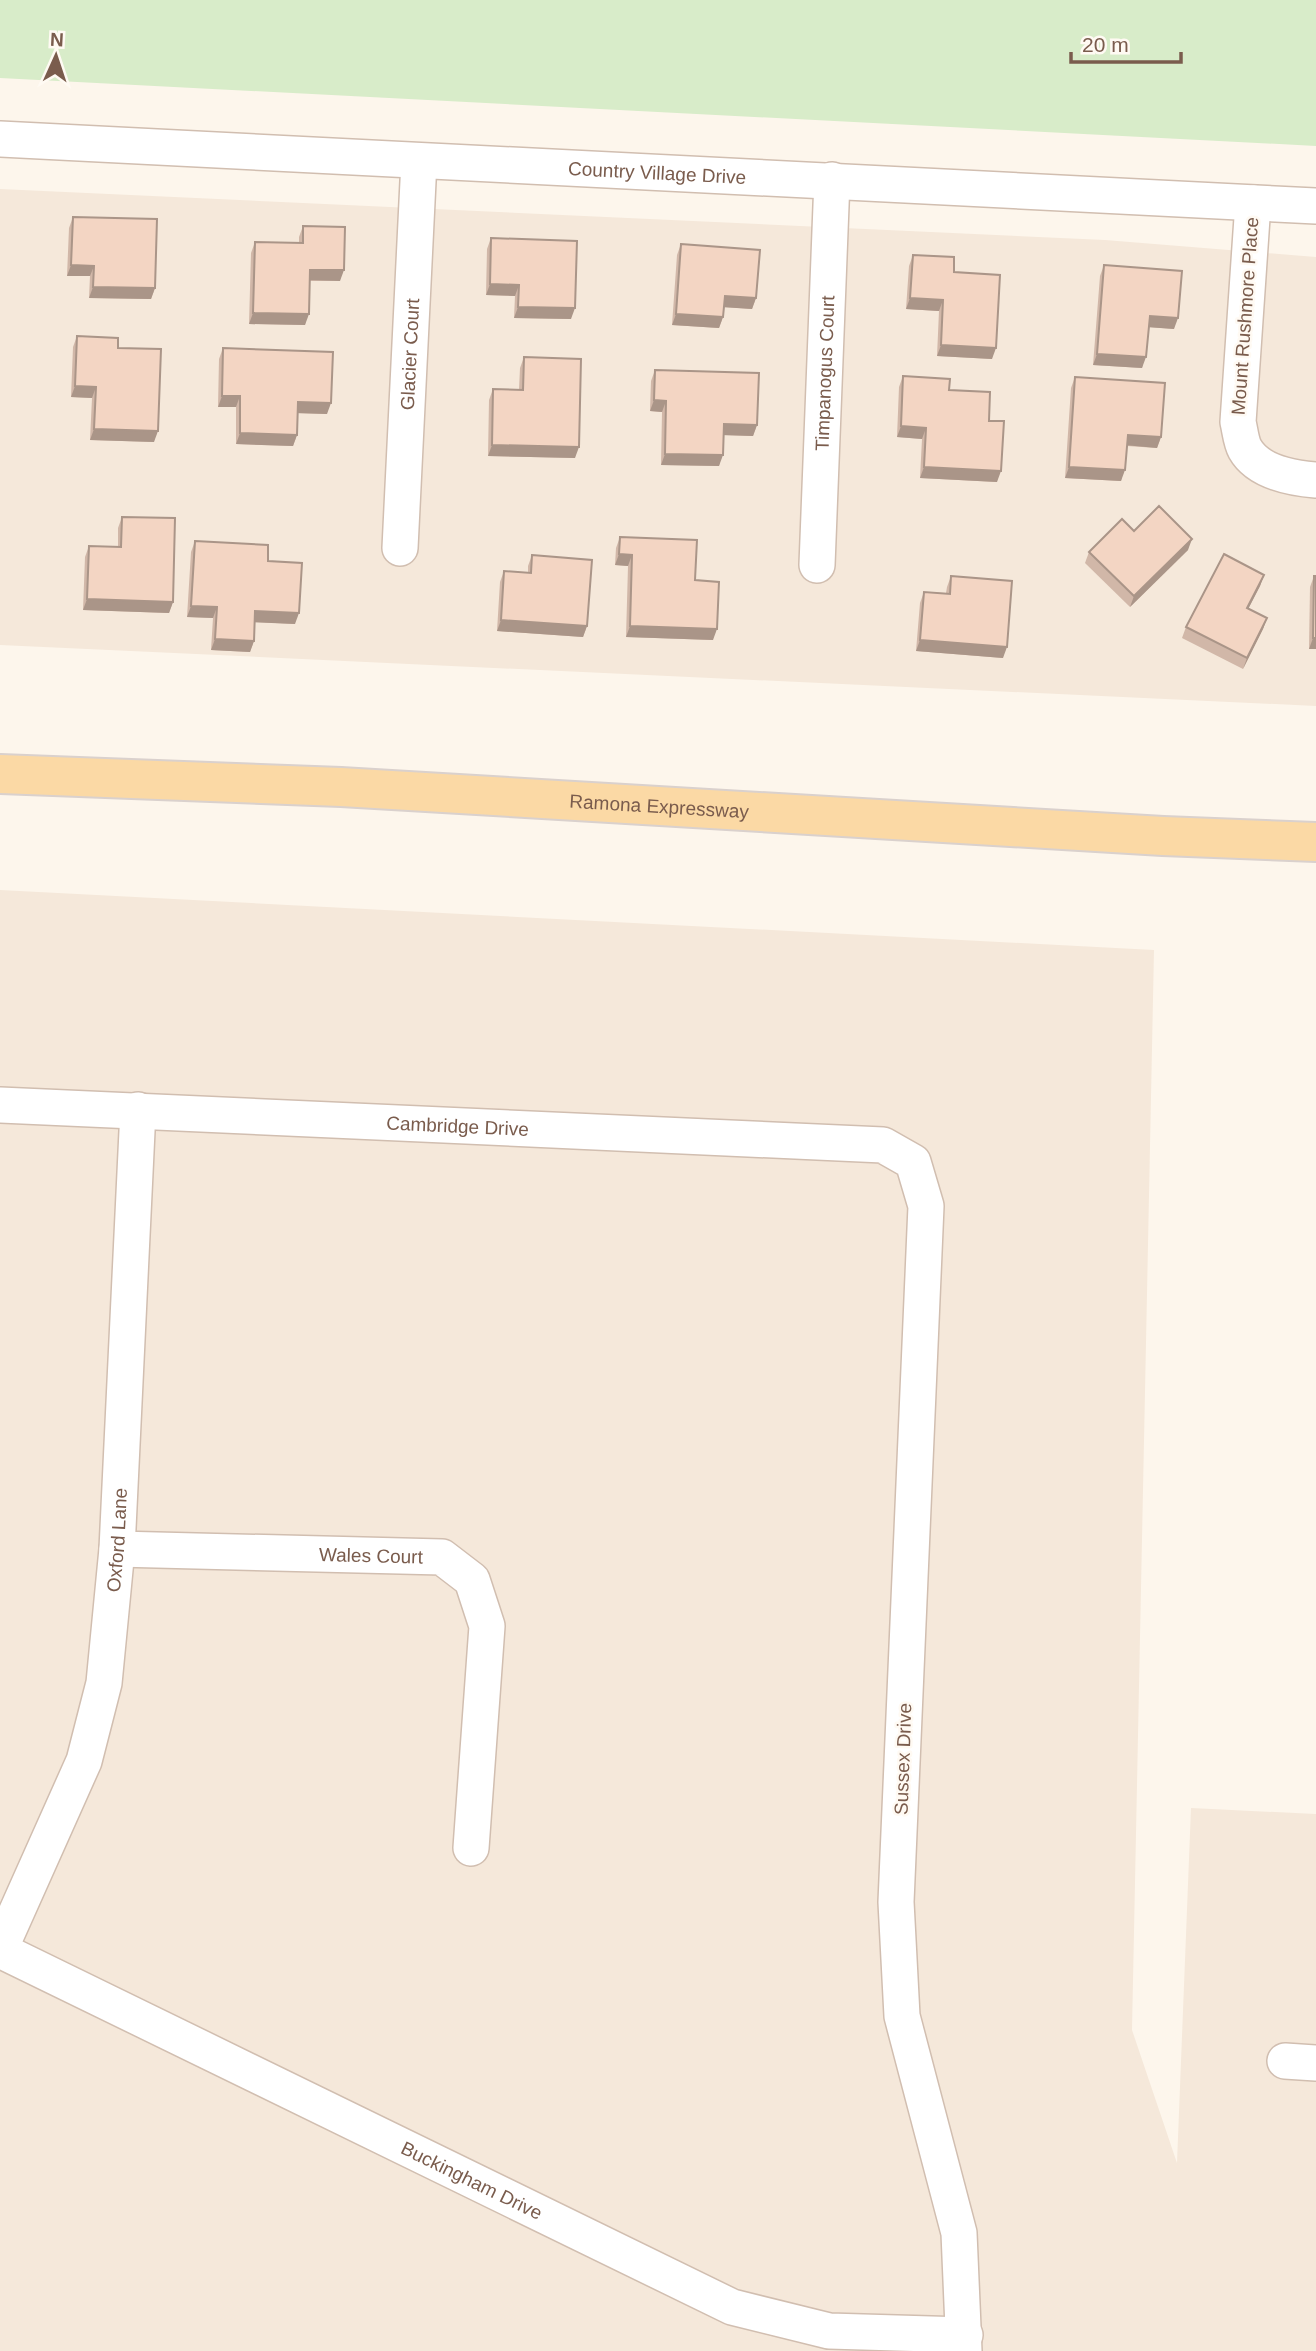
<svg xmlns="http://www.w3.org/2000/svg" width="1316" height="2351" font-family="Helvetica,sans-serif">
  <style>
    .residential { fill: #f5e8da }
    .green { fill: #d8ecc9 }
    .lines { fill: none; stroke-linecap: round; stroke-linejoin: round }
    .street-casing { stroke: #d1beb0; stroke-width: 38 }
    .primary-casing { stroke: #dad1cd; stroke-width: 42 }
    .street { stroke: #fff; stroke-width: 35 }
    .primary { stroke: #fbd9a5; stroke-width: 38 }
    .wall { fill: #d1b7a8 }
    .shaded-wall { fill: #aa9588 }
    .building { fill: #f3d5c3; stroke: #aa9588; stroke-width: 2 }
    .labels { text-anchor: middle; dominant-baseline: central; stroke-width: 5; stroke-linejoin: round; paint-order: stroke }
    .street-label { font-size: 19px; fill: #7a5c4d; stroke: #fffaf3 }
  </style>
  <rect width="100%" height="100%" fill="#fdf6ec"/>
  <g class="residential">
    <polygon points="0,189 1105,240 1316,257 1316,706 0,645"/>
    <polygon points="0,890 1154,950 1132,2030 1177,2163 1191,1808 1316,1814 1316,2351 0,2351"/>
  </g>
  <polygon class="green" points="0,0 1316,0 1316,146 0,78"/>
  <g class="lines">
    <defs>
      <g id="street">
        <path id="s1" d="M0,139L1316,206"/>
        <path d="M1253,203L1238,422C1240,430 1241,442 1245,449C1258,472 1291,478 1316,480"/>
        <path id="s2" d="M400,548L419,161"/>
        <path id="s3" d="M817,565L832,180"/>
        <path id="s4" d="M0,1105L883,1145L913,1162L926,1206L896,1902L902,2016L959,2233L964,2351"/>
        <path id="s5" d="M117,1549L442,1557L472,1580L487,1626L471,1848"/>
        <path id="s6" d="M0,1949L84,1761L104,1683L117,1549L138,1110"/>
        <path id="s7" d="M0,1950L732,2307L829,2331L965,2335"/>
        <polyline points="1285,2061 1316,2063"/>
      </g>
      <g id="primary">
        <path id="s8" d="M0,774L341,787L1163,836L1316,842"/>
      </g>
    </defs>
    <use href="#street" class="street-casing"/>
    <use href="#primary" class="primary-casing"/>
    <use href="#street" class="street"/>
    <use href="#primary" class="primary"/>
  </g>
  <g class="wall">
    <polygon points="73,217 155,288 151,299 89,298 90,276 67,276 69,228"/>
    <polygon points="303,226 340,281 310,281 305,325 249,324 251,253 255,242 299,243 299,237"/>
    <polygon points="491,238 571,319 514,318 515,296 486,295 487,249"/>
    <polygon points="681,244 756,298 752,309 724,307 723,317 719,328 672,325 677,255"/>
    <polygon points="913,255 954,272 992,359 937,356 939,311 906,309 909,266"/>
    <polygon points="1104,265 1174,329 1149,327 1142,368 1093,365 1100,276"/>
    <polygon points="77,336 118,348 154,442 90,440 92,398 71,397 73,347"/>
    <polygon points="223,348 327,414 297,413 297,435 293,446 236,444 236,407 218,407 219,359"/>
    <polygon points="524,357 575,458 488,456 489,400 493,389 519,390 520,368"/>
    <polygon points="655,370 757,425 753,436 724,435 719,466 661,465 662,412 650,411 651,381"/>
    <polygon points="903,376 949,390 989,421 997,482 920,478 922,439 897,437 899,387"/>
    <polygon points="1075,377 1161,437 1157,448 1127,446 1121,481 1065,478 1071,388"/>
    <polygon points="122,517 173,602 169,613 83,610 85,557 89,546 118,547 118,528"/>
    <polygon points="1134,531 1188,550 1130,607 1085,563 1089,552"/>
    <polygon points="620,537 695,580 713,640 626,637 628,566 615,565 616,548"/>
    <polygon points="195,541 268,561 295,624 255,622 254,641 250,652 211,650 213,618 187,617 191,552"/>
    <polygon points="532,555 587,626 583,637 497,631 500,582 504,571 528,573 528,566"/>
    <polygon points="1264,575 1260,586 1248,609 1267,618 1263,629 1243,669 1182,638 1186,627"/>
    <polygon points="951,576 1003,658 916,651 920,603 924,592 946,593 947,587"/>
    <polygon points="1314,576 1316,649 1309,649 1310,587"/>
  </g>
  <g class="shaded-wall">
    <polygon points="71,265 94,266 90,276 67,276"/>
    <polygon points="310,270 344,270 340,281 306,280"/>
    <polygon points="490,284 519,285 515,296 486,295"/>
    <polygon points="93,287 155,288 151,299 89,298"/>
    <polygon points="725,296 756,298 752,309 721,307"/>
    <polygon points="910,298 943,300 939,311 906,309"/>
    <polygon points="518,307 575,308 571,319 514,318"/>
    <polygon points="253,313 309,314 305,325 249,324"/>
    <polygon points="676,314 723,317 719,328 672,325"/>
    <polygon points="1150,316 1178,318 1174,329 1146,327"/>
    <polygon points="941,345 996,348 992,359 937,356"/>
    <polygon points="1097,354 1146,357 1142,368 1093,365"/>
    <polygon points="75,386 96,387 92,398 71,397"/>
    <polygon points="222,396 240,396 236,407 218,407"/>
    <polygon points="654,400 666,401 662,412 650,411"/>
    <polygon points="298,402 331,403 327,414 294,413"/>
    <polygon points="724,424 757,425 753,436 720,435"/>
    <polygon points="901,426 926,428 922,439 897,437"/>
    <polygon points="94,429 158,431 154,442 90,440"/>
    <polygon points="240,433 297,435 293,446 236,444"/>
    <polygon points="1128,435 1161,437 1157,448 1124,445"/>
    <polygon points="492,445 579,447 575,458 488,456"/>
    <polygon points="665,454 723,455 719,466 661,465"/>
    <polygon points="924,467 1001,471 997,482 920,478"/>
    <polygon points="1069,467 1125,470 1121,481 1065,478"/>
    <polygon points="1192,539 1188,550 1130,607 1134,596"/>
    <polygon points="619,554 632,555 628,566 615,565"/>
    <polygon points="1264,575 1260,586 1243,619 1247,608"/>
    <polygon points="87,599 173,602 169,613 83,610"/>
    <polygon points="191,606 217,607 213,618 187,617"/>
    <polygon points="255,611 299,613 295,624 251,622"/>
    <polygon points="1267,618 1263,629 1243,669 1247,658"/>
    <polygon points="501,620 587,626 583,637 497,631"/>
    <polygon points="630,626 717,629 713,640 626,637"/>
    <polygon points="1313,638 1316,638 1316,649 1309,649"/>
    <polygon points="215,639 254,641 250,652 211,650"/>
    <polygon points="920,640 1007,647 1003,658 916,651"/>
  </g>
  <g class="building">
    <polygon points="73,217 157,219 155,288 93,287 94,266 71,265"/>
    <polygon points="303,226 345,227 344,270 310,270 309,314 253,313 255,242 303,243"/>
    <polygon points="491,238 577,241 575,308 518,307 519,285 490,284"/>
    <polygon points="681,244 760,250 756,298 725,296 723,317 676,314"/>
    <polygon points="913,255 954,257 954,272 1000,275 996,348 941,345 943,300 910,298"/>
    <polygon points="1104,265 1182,271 1178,318 1150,316 1146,357 1097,354"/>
    <polygon points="77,336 118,338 118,348 161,349 158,431 94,429 96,387 75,386"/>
    <polygon points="223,348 333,352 331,403 298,402 297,435 240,433 240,396 222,396"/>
    <polygon points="524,357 581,359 579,447 492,445 493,389 523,390"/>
    <polygon points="655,370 759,373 757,425 724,424 723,455 665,454 666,401 654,400"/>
    <polygon points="903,376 950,379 949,390 990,392 989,421 1004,421 1001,471 924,467 926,428 901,426"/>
    <polygon points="1075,377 1165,383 1161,437 1128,435 1125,470 1069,467"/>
    <polygon points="1159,506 1192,539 1134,596 1089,552 1122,519 1134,531"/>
    <polygon points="122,517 175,518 173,602 87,599 89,546 121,547"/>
    <polygon points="620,537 697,540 695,580 719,582 717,629 630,626 632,555 619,554"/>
    <polygon points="195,541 268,545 268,561 302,563 299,613 255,611 254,641 215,639 217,607 191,606"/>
    <polygon points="1224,554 1264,575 1247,608 1267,618 1247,658 1186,627"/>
    <polygon points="532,555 592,560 587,626 501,620 504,571 531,573"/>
    <polygon points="951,576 1012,581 1007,647 920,640 924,592 950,594"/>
    <polygon points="1314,576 1316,576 1316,638 1313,638"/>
  </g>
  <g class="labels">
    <g class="street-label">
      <text stroke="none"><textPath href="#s1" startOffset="658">Country Village Drive</textPath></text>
      <text transform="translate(1245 316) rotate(-86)">Mount Rushmore Place</text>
      <text stroke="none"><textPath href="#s2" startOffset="194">Glacier Court</textPath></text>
      <text stroke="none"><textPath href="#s3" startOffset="192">Timpanogus Court</textPath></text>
      <text stroke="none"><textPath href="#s8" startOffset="660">Ramona Expressway</textPath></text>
      <text stroke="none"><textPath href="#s4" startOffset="458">Cambridge Drive</textPath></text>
      <text stroke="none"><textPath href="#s6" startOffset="430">Oxford Lane</textPath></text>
      <text stroke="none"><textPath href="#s5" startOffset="254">Wales Court</textPath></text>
      <text transform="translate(903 1759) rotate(-88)">Sussex Drive</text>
      <text stroke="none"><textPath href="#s7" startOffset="525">Buckingham Drive</textPath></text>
    </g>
  </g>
  <g transform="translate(56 56) rotate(3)" stroke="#fffaf3" stroke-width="5" paint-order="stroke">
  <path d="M0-5L12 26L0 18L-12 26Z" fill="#7a5c4d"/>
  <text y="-10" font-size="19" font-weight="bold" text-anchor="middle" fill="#7a5c4d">N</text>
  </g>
  <path d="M1071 52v10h110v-10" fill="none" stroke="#7a5c4d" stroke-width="3.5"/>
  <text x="1082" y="52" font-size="21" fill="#7a5c4d" stroke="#fffaf3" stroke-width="5" paint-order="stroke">20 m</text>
</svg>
